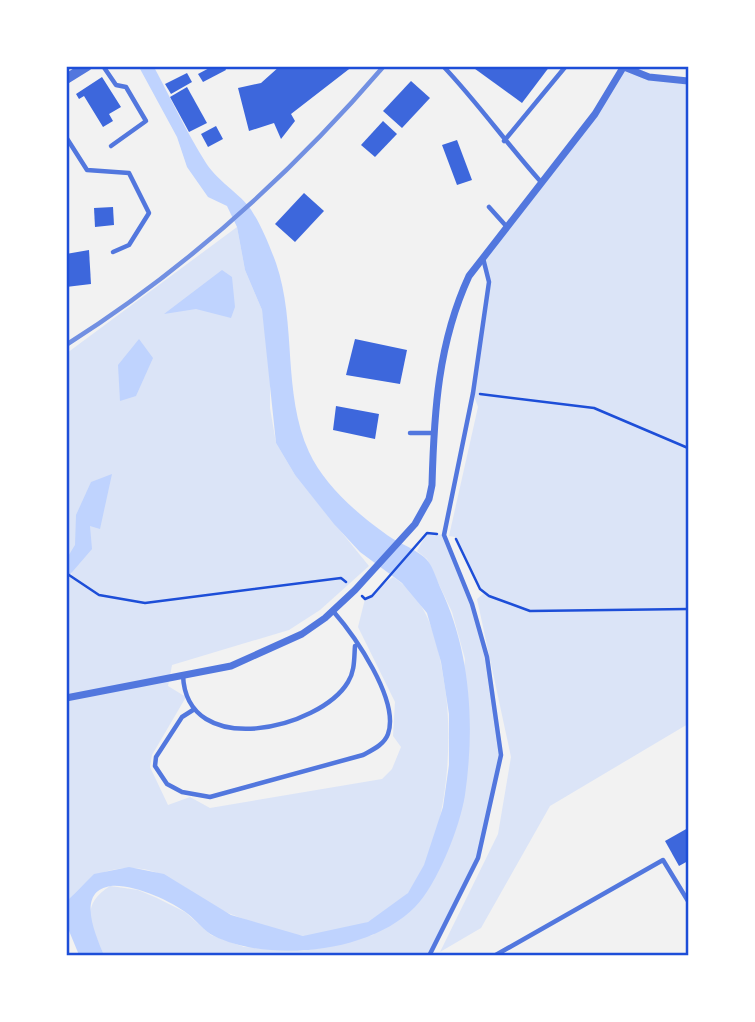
<svg xmlns="http://www.w3.org/2000/svg" width="755" height="1022" font-family="'Alegreya Sans',sans-serif">
  <style>
    .green { fill: #dbe4f7 }
    .water { fill: #bfd3fe }
    .building { fill: #3d67dc }
    .lines { fill: none; stroke-linecap: round; stroke-linejoin: round }
    .path { stroke: #1d4ed8; stroke-width: 2.5 }
    .service { stroke: #5277de; stroke-width: 4.5 }
    .minor { stroke: #5277de; stroke-width: 7 }
    .tertiary { stroke: #5277de; stroke-width: 10 }
    .rail { stroke: #7290e2; stroke-width: 4.5 }
    .neatline { fill: none; stroke: #1d4ed8; stroke-width: 2.5 }
  </style>
  <rect width="100%" height="100%" fill="#f2f2f2"/>
  <g class="green">
    <path d="M624,67L649,77L688,81V724L550,806L481,928L440,952L498,834L511,757L477,599L484,593C471,575 468,555 455,537L449,536L478,407L473,393L489,282L483,258L595,114Z"/>
    <path d="M237,227L245,270L262,310L270,362V408L276,443L295,475L369,566L320,610L289,630L172,665L168,686L186,697L152,755L150,767L168,805L190,797L210,808L382,779L392,769L401,747L393,736L395,702L358,627L365,599L393,577C431,601 439,647 445,688C454,746 446,844 409,892C387,920 339,937 304,936C287,936 249,921 233,915C196,901 170,866 128,868C99,869 85,881 67,902L66,571L71,577L75,548L67,558V353Z"/>
    <path d="M427,533L444,535L472,604L487,657L501,755L478,858L429,955H104C92,927 78,906 110,886L138,890L157,898L185,912L211,935L244,947L304,951L373,935L446,855L465,659L452,612L427,559L417,551Z"/>
  </g>
  <g class="water">
    <path d="M139,67H154C171,99 187,133 206,163C219,183 245,197 253,213C262,227 270,247 276,263C297,324 282,392 309,452C323,483 355,512 383,532C395,542 412,547 424,557C432,563 436,578 440,587C471,652 475,725 465,795C460,827 437,885 415,907C370,953 270,963 214,936C204,931 197,921 188,914C171,901 134,884 111,886C75,891 96,936 104,955H79L67,926L66,902L94,874L129,867L164,874L231,915L303,936L368,922L408,893L424,865L443,807L449,765V714L441,662L427,613L402,583L360,552L334,524L295,475L276,443L262,310L245,270L237,227L227,206L208,197L187,167L177,137Z"/>
    <polygon points="222,270 232,277 235,307 231,318 196,309 164,314"/>
    <polygon points="139,339 153,358 136,396 120,401 118,365"/>
    <polygon points="112,474 100,529 90,526 92,549 67,578 67,558 75,545 76,515 91,482"/>
  </g>
  <g class="building">
    <polygon points="213,66 224,66 226,70 203,82 198,74"/>
    <polygon points="280,66 353,66 291,114 295,121 281,139 274,123 249,131 238,88 261,83"/>
    <polygon points="471,66 550,66 522,103"/>
    <polygon points="187,73 192,82 171,94 165,84"/>
    <polygon points="102,77 121,107 109,114 113,121 103,127 84,96 79,99 76,94"/>
    <polygon points="411,81 430,98 402,128 383,111"/>
    <polygon points="187,87 207,123 189,132 170,97"/>
    <polygon points="383,121 397,134 375,157 361,145"/>
    <polygon points="216,126 223,139 208,147 201,134"/>
    <polygon points="457,140 472,180 457,185 442,145"/>
    <polygon points="304,193 324,211 295,242 275,224"/>
    <polygon points="113,207 114,225 95,227 94,208"/>
    <polygon points="89,250 91,284 66,287 66,254"/>
    <polygon points="355,339 407,350 400,384 346,375"/>
    <polygon points="336,406 379,414 375,439 333,430"/>
    <polygon points="688,828 688,861 679,866 665,841"/>
  </g>
  <g class="lines">
    <g class="path">
      <polyline points="480,394 594,408 688,448"/>
      <polyline points="456,539 480,589 489,596 530,611 688,609"/>
      <polyline points="66,573 99,595 145,603 341,578 346,582"/>
      <polyline points="362,596 365,599 372,596 427,533 437,534"/>
    </g>
    <g class="service">
      <polyline points="103,66 116,85 126,87 146,121 111,146"/>
      <path d="M443,66C478,103 507,144 541,182"/>
      <polyline points="66,137 87,170 129,173 149,213 129,245 113,252"/>
      <polyline points="504,141 566,66"/>
      <polyline points="489,207 507,227"/>
      <polyline points="410,433 434,433"/>
      <path d="M183,675C186,761 320,729 348,682C355,671 354,658 355,646"/>
      <path d="M193,710L182,717L156,757L155,766L167,784L182,792L210,797L363,755C372,750 384,745 388,734C400,700 354,635 333,611"/>
      <polyline points="429,956 478,858 501,755 487,657 472,604 444,535 473,393 489,282 483,258"/>
      <polyline points="494,956 663,860 688,901"/>
    </g>
    <g class="minor">
      <polyline points="624,67 649,77 688,81"/>
      <path d="M66,698L231,666L302,634L325,618L355,590L415,524L429,499L432,485C434,412 438,343 469,276L595,114L624,66"/>
    </g>
    <polyline class="tertiary" points="66,79 87,66"/>
    <path class="rail" d="M66,345C186,269 292,173 384,66"/>
  </g>
  <rect width="755" height="1022" fill="none" stroke="#ffffff" stroke-width="136"/>
  <rect x="68" y="68" width="619" height="886" class="neatline"/>
</svg>
